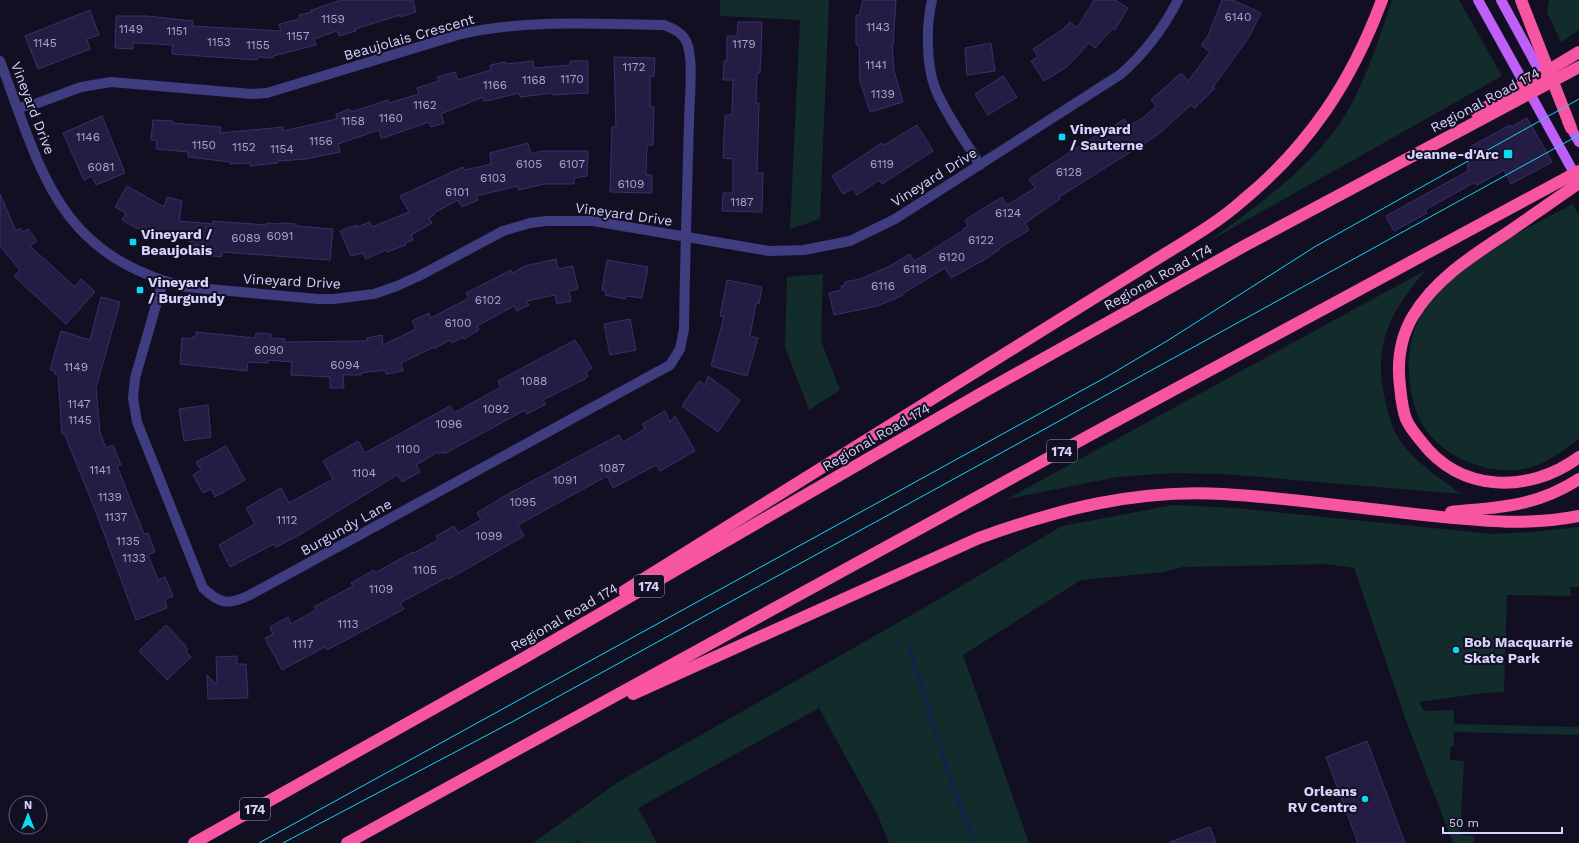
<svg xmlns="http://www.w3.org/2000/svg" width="1579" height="843" font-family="'Work Sans',sans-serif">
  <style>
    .green { fill: #122c2b }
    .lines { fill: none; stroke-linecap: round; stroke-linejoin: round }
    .stream { stroke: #102546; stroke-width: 4.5 }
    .building { fill: #241c43; stroke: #3b2f6d }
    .minor { stroke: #3f3c7f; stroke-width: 10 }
    .major { stroke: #be5ff7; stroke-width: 10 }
    .highway { stroke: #f754a2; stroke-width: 12 }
    .tram { stroke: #0cdaf0; stroke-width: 1 }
    .poi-dot { fill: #0cdaf0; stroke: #120f23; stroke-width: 1.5 }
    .labels { text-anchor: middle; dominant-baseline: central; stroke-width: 4; stroke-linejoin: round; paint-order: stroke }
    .number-label { font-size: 12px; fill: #aaa5ce }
    .shield { fill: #120f23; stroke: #9c98bc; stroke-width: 1 }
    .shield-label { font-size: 13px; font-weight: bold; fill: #d7d3fd }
    .street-label { font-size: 14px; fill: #d7d3fd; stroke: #120f23 }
    .poi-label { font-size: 14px; font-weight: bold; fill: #d7d3fd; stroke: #120f23; text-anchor: start }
  </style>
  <rect width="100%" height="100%" fill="#120f23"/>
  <g class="green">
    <polygon points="720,0 829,0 820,219 790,229 800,20 720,16"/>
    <path d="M1392,0H1459L1502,76L1206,243C1257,206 1319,163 1350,107C1368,73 1380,36 1392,0Z"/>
    <polygon points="1549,0 1579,0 1579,30 1561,42 1547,12"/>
    <path d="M1573,204L1579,215V439C1565,449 1549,462 1532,467C1492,479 1437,457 1419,418C1401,376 1406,324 1438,290C1475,252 1527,228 1573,204Z"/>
    <path d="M1426,270C1391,311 1372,344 1385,399C1388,414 1392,429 1401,442C1416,463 1440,478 1461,494L1223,474L1171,473L1117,477L1007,499Z"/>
    <polygon points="823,274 821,341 840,390 809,410 785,347 787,277"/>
    <polygon points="1173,505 1236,508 1492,534 1531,532 1579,527 1579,587 1570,587 1571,596 1507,595 1504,692 1484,693 1419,702 1424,711 1454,710 1454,724 1579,727 1579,735 1454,732 1454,745 1450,748 1450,760 1464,761 1460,835 1474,836 1474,843 1453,843 1408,726 1354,568 1326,564 1183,567 1164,572 1081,580 963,655 1029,843 889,843 877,814 819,708 638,808 657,843 576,843 586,837 574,843 533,843 618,782 929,605 1062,526"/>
  </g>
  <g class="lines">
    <polyline class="stream" points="909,647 950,778 974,843"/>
  </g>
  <g class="building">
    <polygon points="341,0 413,0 416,12 400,17 400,15 355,29 356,31 339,36 337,31 314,39 316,45 273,56 273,58 258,57 257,60 172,54 173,45 137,43 133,43 133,49 115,48 116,16 147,16 193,21 192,26 281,31 279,24 296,20 300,18 299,15 312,12 311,10 315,9"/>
    <polygon points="863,0 896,0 893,45 892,45 894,71 903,102 870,112 860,81 859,45 856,45 856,15 859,16"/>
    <polygon points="1094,0 1115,0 1128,8 1115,30 1113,28 1095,48 1089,43 1068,66 1044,81 1031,61 1038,57 1033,49 1062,30 1070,22 1077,28"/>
    <polygon points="1222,0 1233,0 1261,13 1249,37 1213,87 1215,88 1195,108 1191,105 1156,136 1059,197 1060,199 1025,223 1029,230 998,249 999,250 984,260 951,278 945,268 902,294 903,295 878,306 834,315 829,293 842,290 841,286 845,285 845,282 860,279 888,267 910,254 914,261 964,230 963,229 968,226 965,220 1002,197 1007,205 1035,188 1029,179 1104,130 1105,132 1124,119 1129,126 1143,118 1156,106 1151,100 1181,73 1188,81 1210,52 1201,45 1208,36"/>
    <polygon points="90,10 99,35 87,39 90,49 38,69 25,36"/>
    <polygon points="738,22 762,22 761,52 760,73 757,73 756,103 759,103 757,173 763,173 762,212 722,211 723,193 733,193 733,159 723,158 725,117 725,115 732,115 732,112 733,80 723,80 724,61 727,61 727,36 737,36"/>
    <polygon points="991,43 995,71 967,75 965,48"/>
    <polygon points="614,57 655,58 654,76 650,76 650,107 654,107 653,145 647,145 646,175 652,175 652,193 610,192 612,127 616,127"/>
    <polygon points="533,61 534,68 570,65 570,61 588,61 588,93 553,95 553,93 520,97 519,93 491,100 484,101 483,97 441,114 444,123 431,127 429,122 383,138 381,138 379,130 338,144 340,152 306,159 278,161 278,163 250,166 250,163 230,164 230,162 188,157 188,152 156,149 157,141 151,140 153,120 173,121 172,123 221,127 220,133 283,127 283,131 337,119 336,114 350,109 351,112 388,100 389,103 419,94 417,88 439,81 437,77 455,72 458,80 491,70 490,65 505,62 506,64"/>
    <polygon points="1003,76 1017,97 988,115 975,94"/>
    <polygon points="102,116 125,173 96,185 92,176 84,180 63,133"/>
    <polygon points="1527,118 1552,162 1511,184 1504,170 1477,185 1475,182 1425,210 1427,213 1394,231 1386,216 1468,171 1468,148 1510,125 1511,127"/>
    <polygon points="917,125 933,151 882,184 879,180 857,195 853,188 843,194 832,176 882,143 884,145"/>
    <polygon points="528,143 531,154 541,151 588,151 587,176 574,178 574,184 544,184 518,190 518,186 476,196 478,200 462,207 458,200 434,213 434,215 429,218 432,223 411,235 413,240 405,243 406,245 387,252 386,250 366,259 363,253 351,256 340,231 356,225 357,227 370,222 372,227 409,212 400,196 463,167 465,170 491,164 490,153"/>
    <polygon points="127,186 164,207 167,197 182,201 179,221 213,224 213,221 266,225 266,223 280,224 280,223 296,224 296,226 333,229 330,260 222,252 222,257 203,255 204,247 191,245 192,242 136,228 122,220 126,213 115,207"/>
    <polygon points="0,194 16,231 20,228 23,232 28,229 37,241 30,246 75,287 81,279 95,292 66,324 14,276 20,270 0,246"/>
    <polygon points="556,259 558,269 573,266 578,289 569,291 571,301 557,304 555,295 526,301 529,305 517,311 514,306 477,326 479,330 464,339 463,337 452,343 450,340 434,349 434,347 401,363 403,371 386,374 385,370 361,373 361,375 343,375 344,388 330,388 330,377 291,375 292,362 268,360 268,363 248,362 247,371 180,364 182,338 192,339 192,337 196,337 196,332 255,338 256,333 271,334 271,338 285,339 284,342 367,341 367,338 382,335 383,345 416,329 412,321 429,313 431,318 469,298 466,293 511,270 513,273 525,266"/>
    <polygon points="607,260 648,267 642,298 626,296 626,299 605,295 606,291 602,290"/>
    <polygon points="727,280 762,287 759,304 756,303 750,336 758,338 747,376 711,366 724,317 720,316"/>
    <polygon points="101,297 120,302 96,388 100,432 106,448 113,445 121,465 117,466 144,534 148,533 155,552 148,555 158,580 165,577 173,596 165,599 167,608 136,620 96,512 64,433 62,434 58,375 54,374 55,371 50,370 61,331 90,340"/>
    <polygon points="630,319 636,350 610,355 604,324"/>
    <polygon points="575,340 592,368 586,372 588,376 585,379 543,400 546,404 527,414 525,410 444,454 443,452 439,454 438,452 416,465 420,472 402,482 397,475 299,535 276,547 274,544 230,567 219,545 255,524 246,508 281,488 289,503 333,479 323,461 358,441 365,453 450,406 454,413 501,387 498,381"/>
    <polygon points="708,376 740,400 718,432 682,406 699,381 705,385"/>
    <polygon points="208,405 211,437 184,441 179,409"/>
    <polygon points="665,411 670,422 675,416 695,451 660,471 656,465 613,488 607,476 518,525 524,536 449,579 448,577 400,603 404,609 327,650 325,647 282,670 265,638 273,634 270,627 288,617 291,624 316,610 314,607 353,586 351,583 374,570 375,573 413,552 414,553 438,540 436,536 454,526 458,533 481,520 477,513 508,494 619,435 623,442 645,429 642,424"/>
    <polygon points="226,446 245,480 215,497 211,489 203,493 193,475 201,470 196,462"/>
    <polygon points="166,625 186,646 185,647 188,650 186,652 191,657 167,680 139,651"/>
    <polygon points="237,656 237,664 246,664 248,698 208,699 207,675 217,685 216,657"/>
    <polygon points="1367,741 1405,843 1358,843 1326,757"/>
    <polygon points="1210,827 1216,843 1170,843 1170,842"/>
  </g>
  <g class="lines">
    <g class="minor">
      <path d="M932,0C926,25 926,64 935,88C946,115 965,140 980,165"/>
      <path d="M0,61C42,172 56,254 186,287L318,299H334L374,294L397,286L419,276L503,231L530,223L546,221H593L769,251L804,250L850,241L895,219L1121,74C1146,52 1163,29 1178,0"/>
      <path d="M18,108L38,103L81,87L111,82L252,94L267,93L461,34C529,19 595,24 664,25C674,29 683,33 687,43C694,60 689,103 689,122C687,191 685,260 684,329L680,349L670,365L250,595C229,605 221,605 203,588L137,422L133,398L135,378L163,281"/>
    </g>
    <g class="major">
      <polyline points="1478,0 1578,180"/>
      <polyline points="1501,0 1545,81"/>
      <polyline points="1567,121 1579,142"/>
    </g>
    <g class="highway">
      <polyline points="1521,0 1571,128"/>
      <polyline points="1477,113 1579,52"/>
      <path d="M1579,183C1555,200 1531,216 1507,233C1472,256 1435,279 1413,316C1400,338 1397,362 1400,386C1401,396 1402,408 1406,419C1409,426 1416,435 1421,441C1460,493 1529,494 1579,457"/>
      <path d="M1451,512C1500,507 1536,507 1579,479"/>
      <path d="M624,591L1152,262C1182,243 1215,225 1242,201C1309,146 1352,81 1382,0"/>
      <path d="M633,694L979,538C1059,509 1137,489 1223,494C1293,498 1363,509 1433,516C1482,521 1530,526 1579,516"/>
      <polyline points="194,843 522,659 980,394 1246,245 1579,67"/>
      <polyline points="347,843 1103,428 1579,171"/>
    </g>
    <g class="tram">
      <polyline points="259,843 1108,376 1167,341 1316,246 1579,99"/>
      <polyline points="283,843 512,722 1579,135"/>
    </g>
  </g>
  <g class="poi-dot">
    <rect x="1058" y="133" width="8" height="8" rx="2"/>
    <rect x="1503" y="149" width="10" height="10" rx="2"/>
    <rect x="129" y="238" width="8" height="8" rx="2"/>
    <rect x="136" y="286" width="8" height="8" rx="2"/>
    <circle cx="1456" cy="650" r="4"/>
    <circle cx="1365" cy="799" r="4"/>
  </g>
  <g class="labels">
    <g class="number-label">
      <text x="1238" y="17">6140</text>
      <text x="333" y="19">1159</text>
      <text x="878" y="27">1143</text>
      <text x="131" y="29">1149</text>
      <text x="177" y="31">1151</text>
      <text x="298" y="36">1157</text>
      <text x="219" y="42">1153</text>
      <text x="45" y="43">1145</text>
      <text x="744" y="44">1179</text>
      <text x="258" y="45">1155</text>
      <text x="876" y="65">1141</text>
      <text x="634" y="67">1172</text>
      <text x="572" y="79">1170</text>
      <text x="534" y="80">1168</text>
      <text x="495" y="85">1166</text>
      <text x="883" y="94">1139</text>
      <text x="425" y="105">1162</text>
      <text x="391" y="118">1160</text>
      <text x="353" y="121">1158</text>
      <text x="88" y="137">1146</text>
      <text x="321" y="141">1156</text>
      <text x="204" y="145">1150</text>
      <text x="244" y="147">1152</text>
      <text x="282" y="149">1154</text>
      <text x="529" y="164">6105</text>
      <text x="572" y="164">6107</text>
      <text x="882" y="164">6119</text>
      <text x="101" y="167">6081</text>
      <text x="1069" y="172">6128</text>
      <text x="493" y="178">6103</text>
      <text x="631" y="184">6109</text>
      <text x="457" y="192">6101</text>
      <text x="742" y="202">1187</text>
      <text x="1008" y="213">6124</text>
      <text x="280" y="236">6091</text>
      <text x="246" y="238">6089</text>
      <text x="981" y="240">6122</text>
      <text x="952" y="257">6120</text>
      <text x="915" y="269">6118</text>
      <text x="883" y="286">6116</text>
      <text x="488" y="300">6102</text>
      <text x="458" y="323">6100</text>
      <text x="269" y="350">6090</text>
      <text x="345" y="365">6094</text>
      <text x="76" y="367">1149</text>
      <text x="534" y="381">1088</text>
      <text x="79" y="404">1147</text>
      <text x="496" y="409">1092</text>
      <text x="80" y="420">1145</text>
      <text x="449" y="424">1096</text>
      <text x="408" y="449">1100</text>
      <text x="612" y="468">1087</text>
      <text x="100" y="470">1141</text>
      <text x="364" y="473">1104</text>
      <text x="565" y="480">1091</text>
      <text x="110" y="497">1139</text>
      <text x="523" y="502">1095</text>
      <text x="116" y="517">1137</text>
      <text x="287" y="520">1112</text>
      <text x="489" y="536">1099</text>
      <text x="128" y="541">1135</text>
      <text x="134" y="558">1133</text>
      <text x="425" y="570">1105</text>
      <text x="381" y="589">1109</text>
      <text x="348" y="624">1113</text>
      <text x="303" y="644">1117</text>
    </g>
    <g class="shield">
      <rect x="1047" y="440" width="30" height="22" rx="3"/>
      <rect x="634" y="575" width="30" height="22" rx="3"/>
      <rect x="240" y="798" width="30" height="22" rx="3"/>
    </g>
    <g class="shield-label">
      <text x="1062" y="451">174</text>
      <text x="649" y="586">174</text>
      <text x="255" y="809">174</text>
    </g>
    <g class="street-label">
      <text transform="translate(409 37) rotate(-16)">Beaujolais Crescent</text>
      <text transform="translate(1485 100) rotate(-28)">Regional Road 174</text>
      <text transform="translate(33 108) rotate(69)">Vineyard Drive</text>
      <text transform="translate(934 177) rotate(-32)">Vineyard Drive</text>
      <text transform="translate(624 214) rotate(8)">Vineyard Drive</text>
      <text transform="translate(1158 277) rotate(-29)">Regional Road 174</text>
      <text transform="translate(292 281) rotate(3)">Vineyard Drive</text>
      <text transform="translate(876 437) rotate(-30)">Regional Road 174</text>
      <text transform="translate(346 527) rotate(-29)">Burgundy Lane</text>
      <text transform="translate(564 617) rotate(-30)">Regional Road 174</text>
    </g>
    <g class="poi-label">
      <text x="1070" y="129">Vineyard<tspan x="1070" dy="16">/ Sauterne</tspan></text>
      <text x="1499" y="154" text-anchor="end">Jeanne-d'Arc</text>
      <text x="141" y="234">Vineyard /<tspan x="141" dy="16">Beaujolais</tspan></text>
      <text x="148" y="282">Vineyard<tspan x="148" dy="16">/ Burgundy</tspan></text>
      <text x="1464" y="642">Bob Macquarrie<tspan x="1464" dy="16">Skate Park</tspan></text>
      <text x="1357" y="791" text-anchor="end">Orleans<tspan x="1357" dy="16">RV Centre</tspan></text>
    </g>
  </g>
  <g transform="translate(28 815)"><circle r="19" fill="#120f23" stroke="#615d7a"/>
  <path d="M0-3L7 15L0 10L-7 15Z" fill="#0cdaf0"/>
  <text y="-6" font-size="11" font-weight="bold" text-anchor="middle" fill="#d7d3fd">N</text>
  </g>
  <path d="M1443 827v6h119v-6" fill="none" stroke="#d7d3fd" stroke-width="2"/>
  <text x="1449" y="827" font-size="12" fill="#d7d3fd" stroke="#120f23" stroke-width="3" paint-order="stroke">50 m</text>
</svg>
